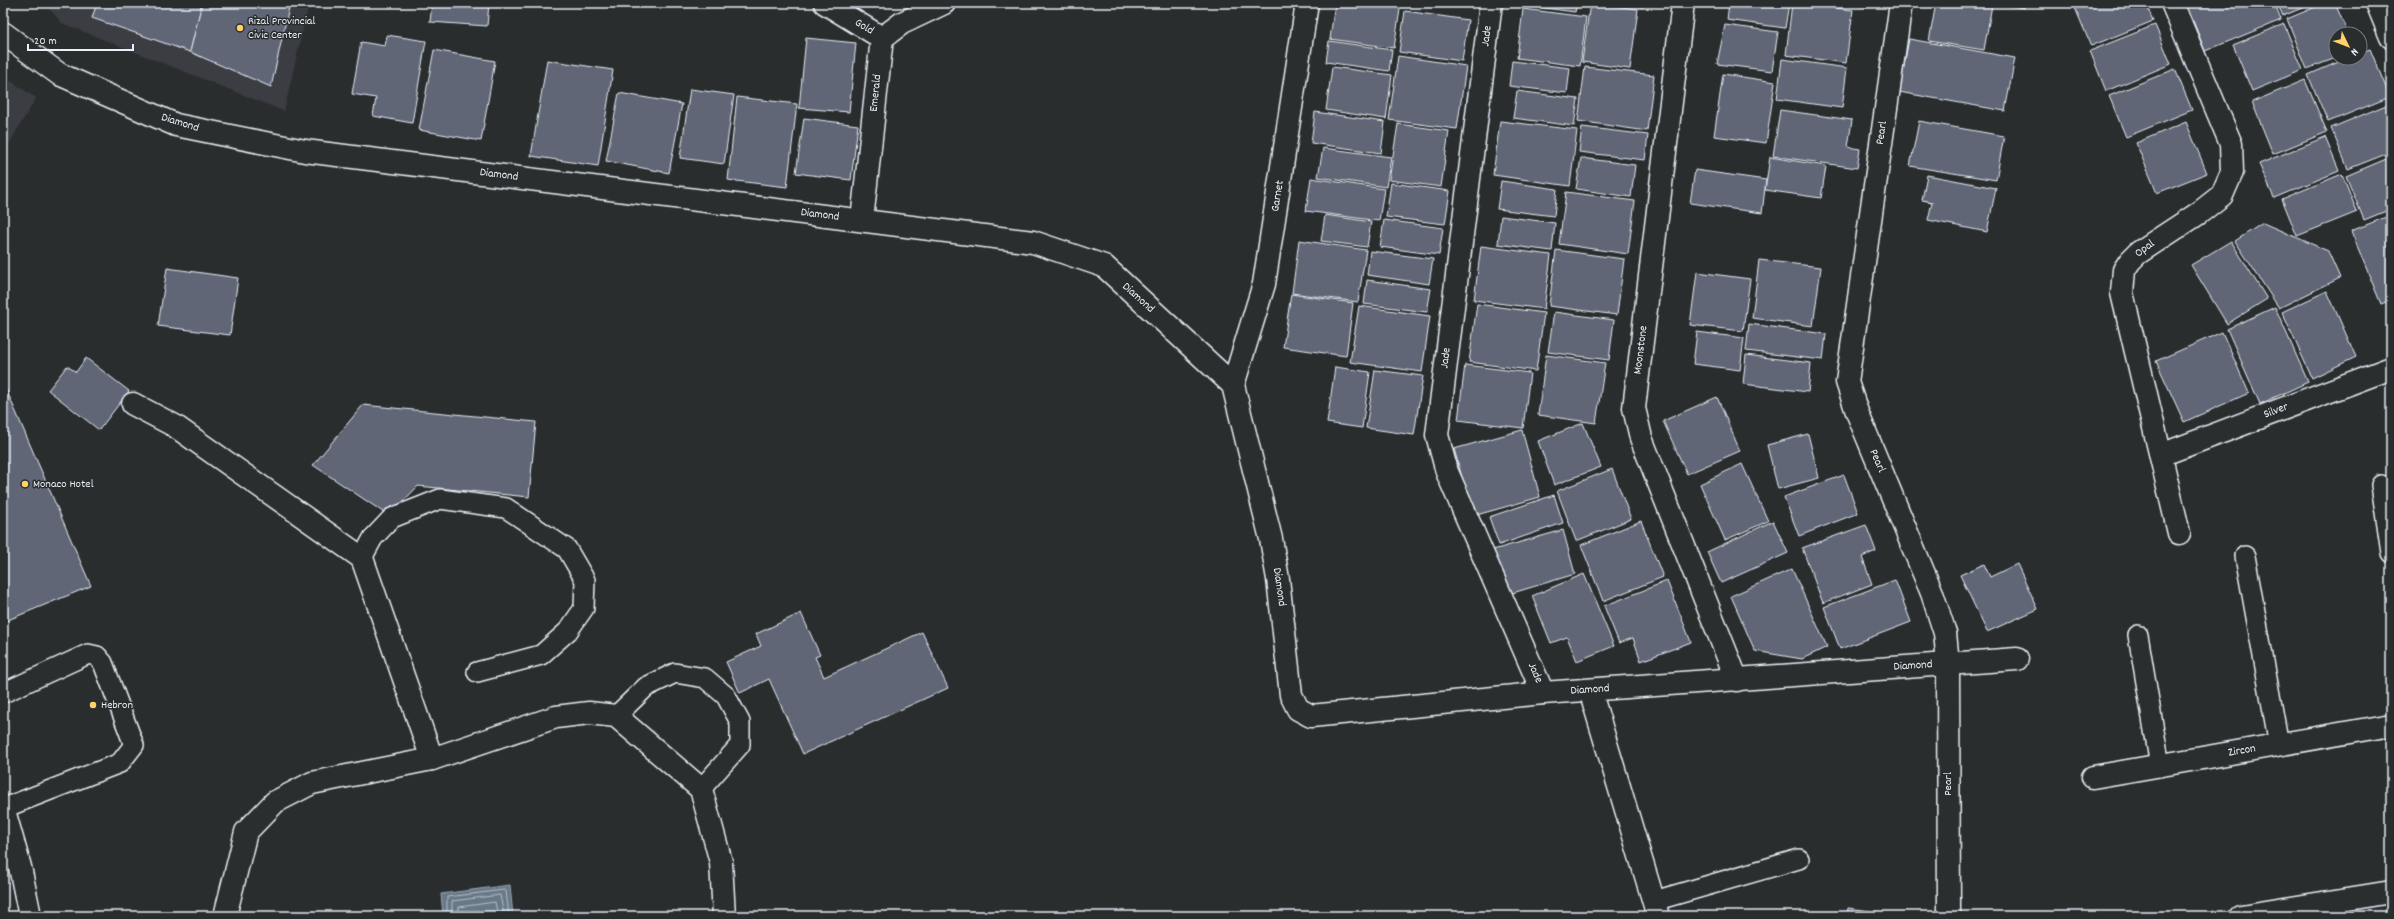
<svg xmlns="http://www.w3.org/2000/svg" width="2394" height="919" font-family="Dekko,sans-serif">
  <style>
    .built { fill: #3a3e43 }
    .water { fill: #677886; stroke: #9ba8b4 }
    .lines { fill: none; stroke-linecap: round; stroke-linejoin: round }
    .shore { stroke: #b4c1ca; stroke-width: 1 }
    .building { fill: #616675; stroke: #e8f1f8 }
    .lane-casing { stroke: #e8f1f8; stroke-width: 22 }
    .street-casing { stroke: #e8f1f8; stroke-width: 25 }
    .primary-casing { stroke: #e8f1f8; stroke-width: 25 }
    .lane { stroke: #2a2d2e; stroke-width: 19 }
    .street { stroke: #2a2d2e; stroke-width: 22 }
    .primary { stroke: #2a2d2e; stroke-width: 22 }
    .poi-dot { fill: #ffd166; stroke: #2a2d2e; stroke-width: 1.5 }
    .labels { text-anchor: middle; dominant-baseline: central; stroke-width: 3; stroke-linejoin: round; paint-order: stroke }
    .poi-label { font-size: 12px; fill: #e8f1f8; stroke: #2a2d2e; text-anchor: start }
    .street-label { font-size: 12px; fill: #e8f1f8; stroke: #2a2d2e }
  </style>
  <rect width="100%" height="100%" fill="#2a2d2e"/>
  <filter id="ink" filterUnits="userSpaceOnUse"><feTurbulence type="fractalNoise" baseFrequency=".025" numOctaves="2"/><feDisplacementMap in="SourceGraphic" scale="8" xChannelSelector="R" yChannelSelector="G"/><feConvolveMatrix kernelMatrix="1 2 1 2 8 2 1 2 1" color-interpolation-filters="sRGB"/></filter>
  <g filter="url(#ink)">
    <g class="built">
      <polygon points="44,3 309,3 284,111 62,23"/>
      <polygon points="3,76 36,98 3,154"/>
    </g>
    <polygon class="water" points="510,885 513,916 443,916 441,894"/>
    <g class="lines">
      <g class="shore">
        <polyline points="447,916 447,897 504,890 506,891 509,916"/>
        <polyline points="452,916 452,901 500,895 504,916"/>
        <polyline points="458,916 459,907 495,902 498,916"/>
      </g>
    </g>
    <g class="building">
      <polygon points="97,3 202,3 190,52 92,18"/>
      <polygon points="202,3 290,3 271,87 190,52"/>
      <polygon points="432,3 489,3 487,26 430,22"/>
      <polygon points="1335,3 1401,3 1394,48 1330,39"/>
      <polygon points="1507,3 1577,3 1575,12"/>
      <polygon points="1590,3 1638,9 1630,69 1582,62"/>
      <polygon points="1612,3 1644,3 1643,7"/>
      <polygon points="1729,3 1789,3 1785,28 1727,20"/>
      <polygon points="1792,3 1853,10 1846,63 1786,55"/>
      <polygon points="1838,3 1869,3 1869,7"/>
      <polygon points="1936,3 1979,3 1992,5 1984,50 1929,41"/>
      <polygon points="1993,3 2025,3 2024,8"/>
      <polygon points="2073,3 2146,3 2153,21 2091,46"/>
      <polygon points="2186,3 2274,3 2281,20 2205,51"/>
      <polygon points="2277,3 2314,3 2283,16"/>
      <polygon points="2325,3 2335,3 2348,34 2336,34 2336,58 2307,69 2287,19"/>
      <polygon points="1523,9 1586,17 1580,66 1517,58"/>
      <polygon points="1405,11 1468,20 1462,61 1399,52"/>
      <polygon points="2284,24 2303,70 2252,91 2233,45"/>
      <polygon points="1725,25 1778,32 1772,71 1717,64"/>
      <polygon points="2155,25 2171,64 2106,91 2090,51"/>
      <polygon points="387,35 426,41 412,123 373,116 376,98 352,94 361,42 385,46"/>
      <polygon points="806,38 856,43 849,112 799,108"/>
      <polygon points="1909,39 2015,58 2005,111 1899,92"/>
      <polygon points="1329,41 1392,50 1389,71 1326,62"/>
      <polygon points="2370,49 2390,97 2328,122 2308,75 2348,58 2360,58 2360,53"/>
      <polygon points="434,50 495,61 481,141 419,130"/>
      <polygon points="1398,56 1466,66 1457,129 1389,120"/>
      <polygon points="1782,59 1847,68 1842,108 1777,99"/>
      <polygon points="547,60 613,70 598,166 531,156"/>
      <polygon points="1512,61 1570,68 1567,93 1509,86"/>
      <polygon points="1332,67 1392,75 1386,119 1326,110"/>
      <polygon points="1585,67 1654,75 1647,131 1578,121"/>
      <polygon points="2175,69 2192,110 2126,137 2109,96"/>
      <polygon points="1723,74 1775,82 1766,143 1714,136"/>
      <polygon points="2305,80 2327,132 2273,154 2252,102"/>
      <polygon points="690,89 734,95 724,164 680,158"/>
      <polygon points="1517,91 1578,99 1574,126 1513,118"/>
      <polygon points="619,93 682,104 669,173 606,161"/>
      <polygon points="737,97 797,104 787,187 728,180"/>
      <polygon points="2391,103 2391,152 2348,169 2331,128"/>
      <polygon points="1780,110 1852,120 1848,147 1860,149 1857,168 1773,156"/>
      <polygon points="1315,112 1385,122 1381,153 1311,143"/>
      <polygon points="804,118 858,125 851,180 796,173"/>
      <polygon points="1500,121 1577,130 1570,186 1493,175"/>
      <polygon points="1919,121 2004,136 1996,180 1910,166"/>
      <polygon points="2186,122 2207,173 2157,193 2136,143"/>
      <polygon points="1398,124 1449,131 1441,187 1389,180"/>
      <polygon points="1582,127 1648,135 1645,160 1579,152"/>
      <polygon points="2325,137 2339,171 2274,198 2259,164"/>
      <polygon points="1323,148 1391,157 1386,187 1318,177"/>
      <polygon points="1770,157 1826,166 1821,198 1765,190"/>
      <polygon points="2391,157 2391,209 2364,220 2346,176"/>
      <polygon points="1581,158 1635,165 1631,197 1576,189"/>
      <polygon points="1695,170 1766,180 1762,213 1690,203"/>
      <polygon points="2342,174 2357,212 2297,236 2282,199"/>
      <polygon points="1927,175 1996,188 1987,232 1928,220 1932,202 1922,200"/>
      <polygon points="1311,178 1384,189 1379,221 1306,211"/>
      <polygon points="1501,181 1557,189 1554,216 1497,209"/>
      <polygon points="1391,183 1450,191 1445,224 1386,217"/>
      <polygon points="1566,192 1635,201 1628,254 1559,244"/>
      <polygon points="1325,215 1371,222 1367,247 1321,241"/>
      <polygon points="2391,215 2391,300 2381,304 2351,231"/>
      <polygon points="1501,216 1555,223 1552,251 1498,244"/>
      <polygon points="1384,220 1443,228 1439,255 1380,247"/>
      <polygon points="2263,223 2328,251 2340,278 2279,308 2235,241"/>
      <polygon points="1299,240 1366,250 1358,302 1292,293"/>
      <polygon points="2231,241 2267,299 2227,324 2191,265"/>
      <polygon points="1481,246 1551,255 1544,309 1474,300"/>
      <polygon points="1556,250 1624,259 1617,315 1549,306"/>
      <polygon points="1370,251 1433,259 1429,284 1367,275"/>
      <polygon points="1759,260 1821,267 1813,326 1752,318"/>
      <polygon points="167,268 238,278 230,335 158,326"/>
      <polygon points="1697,272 1750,279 1743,331 1690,325"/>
      <polygon points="1367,280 1431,289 1427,312 1364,304"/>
      <polygon points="2327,291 2356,357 2312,378 2282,312"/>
      <polygon points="1291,294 1353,303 1346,356 1283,347"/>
      <polygon points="1477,304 1544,313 1536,371 1469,362"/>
      <polygon points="1359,306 1430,316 1422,372 1350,362"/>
      <polygon points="2275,307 2308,382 2260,404 2227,329"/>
      <polygon points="1554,312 1614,320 1609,360 1548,352"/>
      <polygon points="1749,324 1826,334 1823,360 1746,351"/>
      <polygon points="1697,332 1744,338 1740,370 1693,364"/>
      <polygon points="2222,332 2249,393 2184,422 2156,361"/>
      <polygon points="1546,355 1605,363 1596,423 1538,415"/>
      <polygon points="1746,355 1811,363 1808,392 1743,384"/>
      <polygon points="86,358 129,391 99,430 48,390 67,366 76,372"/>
      <polygon points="1465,365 1530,373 1523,428 1458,420"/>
      <polygon points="1335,367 1370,372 1362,428 1327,423"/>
      <polygon points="1375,370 1423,376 1414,435 1366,428"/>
      <polygon points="3,382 91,586 3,622"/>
      <polygon points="1717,397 1740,451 1687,474 1663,421"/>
      <polygon points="363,405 536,422 529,497 418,486 389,516 313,465"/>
      <polygon points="1583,423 1601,467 1554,485 1538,441"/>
      <polygon points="1522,430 1540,497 1473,516 1454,449"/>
      <polygon points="1808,434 1819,478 1778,489 1767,445"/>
      <polygon points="1742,464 1768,521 1725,540 1700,484"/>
      <polygon points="1612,469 1631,519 1576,541 1557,491"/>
      <polygon points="1844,475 1858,513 1799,536 1784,497"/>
      <polygon points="1554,495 1563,523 1499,545 1489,517"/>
      <polygon points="1641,521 1663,577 1603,601 1581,545"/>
      <polygon points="1773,521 1788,553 1721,583 1707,552"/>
      <polygon points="1866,525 1876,551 1862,557 1872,584 1823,603 1802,548"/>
      <polygon points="1563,530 1575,574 1506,595 1493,550"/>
      <polygon points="1984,564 1990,577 2017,564 2038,609 1987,632 1960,575"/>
      <polygon points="1792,569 1827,647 1802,659 1755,651 1731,596"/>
      <polygon points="1584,574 1614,646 1577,661 1567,637 1551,643 1532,596"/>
      <polygon points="1895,580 1911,622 1840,649 1824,607"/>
      <polygon points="1667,581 1691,642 1641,661 1633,638 1619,643 1604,606"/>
      <polygon points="801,613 820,655 815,657 824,677 922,632 948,688 803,754 769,679 740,693 726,662 761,646 756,634"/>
      <polygon points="1848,908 1908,916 1847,916"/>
    </g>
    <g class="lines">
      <defs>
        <g id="lane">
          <polyline points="2381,485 2391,553"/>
          <polyline points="2245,556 2279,745"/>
          <polyline points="362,558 373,538 392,518 440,499 506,508 567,549 585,580 584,608 568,631 541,655 477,672"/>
          <polyline points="2138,635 2160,766"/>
          <polyline points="3,693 88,654 97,656 103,663 134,745 120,763 4,808"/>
          <polyline points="616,716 646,687 675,673 705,678 726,696 740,722 740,745 701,789"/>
          <polyline points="1654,901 1799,859"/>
        </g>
        <g id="street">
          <polyline points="825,3 882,38"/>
          <polyline points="1491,3 1437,435 1447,472 1543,693"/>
          <polyline points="1683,3 1634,408 1641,438 1737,680"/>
          <polyline points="1901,3 1847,382 1857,412 1932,593 1945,633 1948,663 1949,916"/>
          <polyline points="2172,3 2231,144 2232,172 2222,195 2199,213 2138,253 2130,261 2124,270 2122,293 2179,533"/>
          <polyline points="2377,3 2391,37"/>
          <polyline points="3,33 59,74 176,125 305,151 1033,242 1104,266 1233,385 1271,539 1278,579 1291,695 1298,709 1311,716 1543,693 2017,659"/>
          <polyline points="862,220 882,38 902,23 944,3"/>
          <polyline points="1233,385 1264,284 1307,3"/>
          <polyline points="133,404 175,426 362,558 432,759"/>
          <polyline points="2161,455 2391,368"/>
          <polyline points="1590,690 1658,916"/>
          <polyline points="2093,777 2391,725"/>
          <polyline points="225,916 246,832 275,802 312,783 432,759 556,717 589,713 616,716 701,789 721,862 724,916"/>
          <polyline points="2241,916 2391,892"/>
        </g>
        <polyline id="primary" points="3,807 20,867 30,916"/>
      </defs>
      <use href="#lane" class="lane-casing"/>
      <use href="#street" class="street-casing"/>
      <use href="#primary" class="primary-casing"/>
      <use href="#lane" class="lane"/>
      <use href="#street" class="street"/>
      <use href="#primary" class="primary"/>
    </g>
  </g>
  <g class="poi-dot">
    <circle cx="240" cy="28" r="4"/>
    <circle cx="25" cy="484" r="4"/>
    <circle cx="93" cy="705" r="4"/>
  </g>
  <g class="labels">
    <g class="poi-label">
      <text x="248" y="21">Rizal Provincial<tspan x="248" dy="14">Civic Center</tspan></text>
      <text x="33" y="484">Monaco Hotel</text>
      <text x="101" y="705">Hebron</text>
    </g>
    <g class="street-label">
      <text transform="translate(864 27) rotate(31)">Gold</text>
      <text transform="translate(1487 36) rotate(-83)">Jade</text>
      <text transform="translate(876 93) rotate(-84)">Emerald</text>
      <text transform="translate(180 123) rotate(17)">Diamond</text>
      <text transform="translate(1882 133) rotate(-82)">Pearl</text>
      <text transform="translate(499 175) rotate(7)">Diamond</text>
      <text transform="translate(1278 196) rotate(-81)">Garnet</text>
      <text transform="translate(820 215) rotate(7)">Diamond</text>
      <text transform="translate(2145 249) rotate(-36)">Opal</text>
      <text transform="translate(1138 298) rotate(42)">Diamond</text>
      <text transform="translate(1641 350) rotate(-83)">Moonstone</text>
      <text transform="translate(1446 358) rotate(-83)">Jade</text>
      <text transform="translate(2276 411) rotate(-21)">Silver</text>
      <text transform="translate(1877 461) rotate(67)">Pearl</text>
      <text transform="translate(1279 587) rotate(82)">Diamond</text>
      <text transform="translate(1913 666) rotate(-4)">Diamond</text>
      <text transform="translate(1535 673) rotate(66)">Jade</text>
      <text transform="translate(1590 690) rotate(-4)">Diamond</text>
      <text transform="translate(2242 751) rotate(-10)">Zircon</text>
      <text transform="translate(1948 784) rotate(-90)">Pearl</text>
    </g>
  </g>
  <rect width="2394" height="919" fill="none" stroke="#2a2d2e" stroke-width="16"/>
  <rect x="8" y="8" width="2378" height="903" fill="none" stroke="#e8f1f8" stroke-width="1.5" filter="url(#ink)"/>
  <g transform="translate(2348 46) rotate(133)"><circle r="19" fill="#2a2d2e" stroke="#767b7f"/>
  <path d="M0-3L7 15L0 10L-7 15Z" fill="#ffd166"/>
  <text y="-6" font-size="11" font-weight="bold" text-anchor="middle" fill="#e8f1f8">N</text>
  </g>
  <path d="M28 44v6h105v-6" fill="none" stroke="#e8f1f8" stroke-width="2"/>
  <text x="34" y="44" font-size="12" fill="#e8f1f8" stroke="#2a2d2e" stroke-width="3" paint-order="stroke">20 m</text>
</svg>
